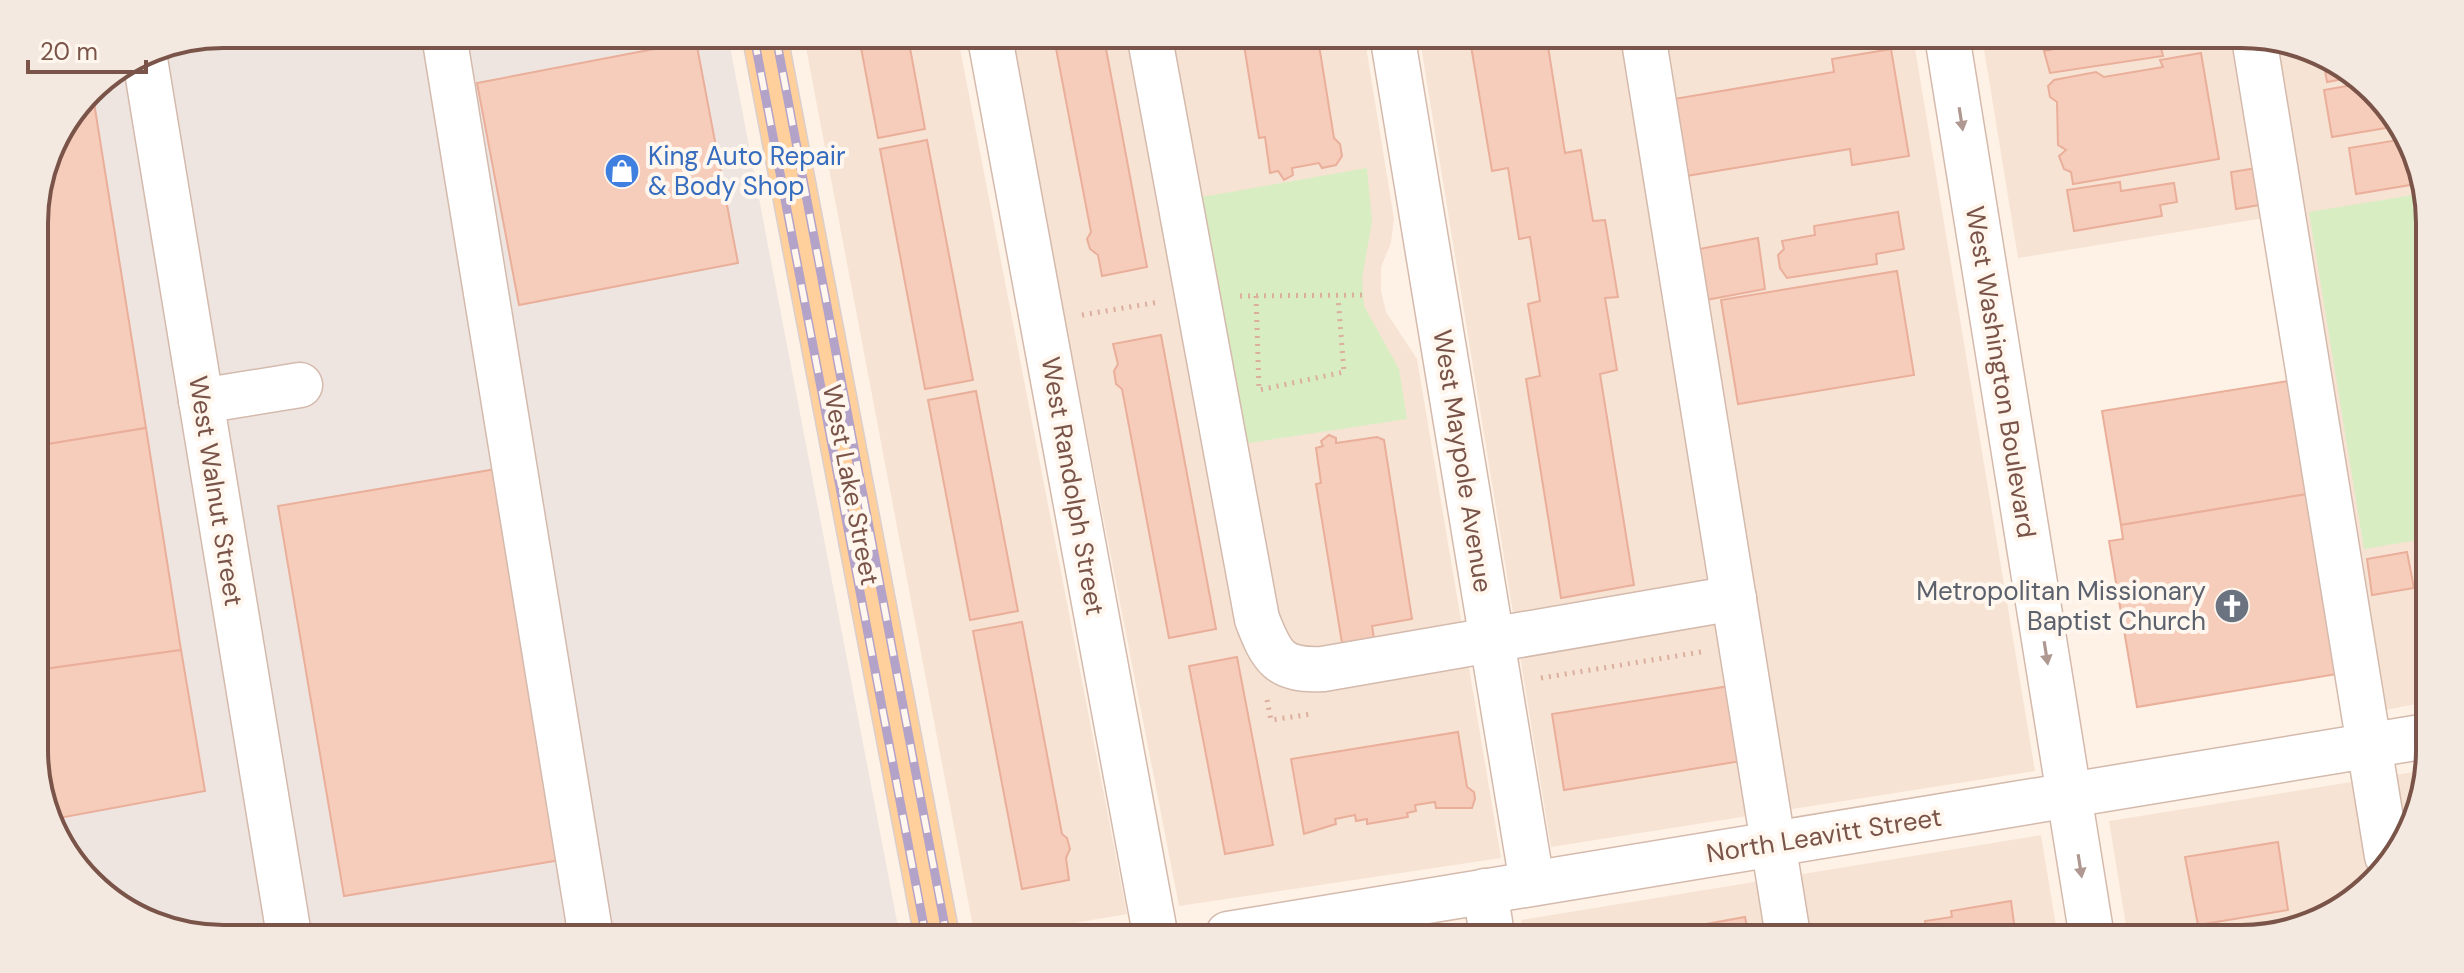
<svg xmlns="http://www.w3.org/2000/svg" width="2464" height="973" font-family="'DM Sans',sans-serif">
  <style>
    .residential { fill: #f6e3d4 }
    .industrial { fill: #eee5e0 }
    .green { fill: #d9edc3 }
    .building { fill: #f6ccbb; stroke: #eaaf9a; stroke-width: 2 }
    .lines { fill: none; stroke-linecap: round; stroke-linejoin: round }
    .minor-casing { stroke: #d4baad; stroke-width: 47 }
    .major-casing { stroke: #dacfcc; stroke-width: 47 }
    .path { stroke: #dbae9e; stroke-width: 5; stroke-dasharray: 2 6; stroke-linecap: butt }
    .minor { stroke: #fff; stroke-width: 44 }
    .major { stroke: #ffcf9c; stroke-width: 44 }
    .rail-casing { stroke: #b3a3c9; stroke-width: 9 }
    .rail { stroke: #fff6ee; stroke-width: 6; stroke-dasharray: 18; stroke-linecap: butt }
    .oneway { fill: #af9891 }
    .labels { text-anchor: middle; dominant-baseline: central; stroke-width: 8; stroke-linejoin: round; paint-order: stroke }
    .shop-label { font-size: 26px; fill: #366cbe; stroke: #fff6ee; text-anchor: start }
    .street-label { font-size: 26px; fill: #7a5448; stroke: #fff6ee }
    .worship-label { font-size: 26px; fill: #5b616d; stroke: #fff6ee; text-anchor: end }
    .rim { fill: none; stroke: #7a5448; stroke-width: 4 }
  </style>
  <rect width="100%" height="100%" fill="#fef2e6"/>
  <g class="residential">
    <polygon points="804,37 958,38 1127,914 1017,933 974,932"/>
    <polygon points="1010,38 1365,40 1394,219 1391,243 1381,267 1381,291 1386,312 1417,359 1501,858 1179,906"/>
    <polygon points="1420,40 1914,42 2035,771 1551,847"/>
    <polygon points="1983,43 2302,44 2391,108 2428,198 2421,703 2376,712 2283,215 2018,258"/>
    <polygon points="2420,771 2420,811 2356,900 2253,939 2128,938 2109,821"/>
    <polygon points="2041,835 2058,938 1523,935 1521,920"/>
  </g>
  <polygon class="industrial" points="223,34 728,36 899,932 162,929 81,874 38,786 34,211 53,140 98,81 151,48"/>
  <g class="green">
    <polygon points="1367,168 1372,222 1362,278 1364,306 1399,369 1407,419 1236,445 1190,199"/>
    <polygon points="2426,193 2424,539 2364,549 2309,212"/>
  </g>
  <g class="building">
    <polygon points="859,37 908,37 925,129 878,138"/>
    <polygon points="1054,38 1104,38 1147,267 1102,276 1098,255 1090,249 1087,239 1091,232"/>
    <polygon points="1243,39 1318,39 1334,138 1340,144 1342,156 1336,165 1322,168 1319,163 1292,168 1293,175 1284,180 1278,171 1270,173 1265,137 1259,138"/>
    <polygon points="1470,40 1547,40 1565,153 1581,150 1593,221 1605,220 1618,297 1605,298 1617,370 1600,374 1634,585 1561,598 1526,379 1540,376 1528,304 1540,301 1530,237 1519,239 1508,168 1492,171"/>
    <polygon points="696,41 738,263 519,305 477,83"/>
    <polygon points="2051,43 2160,44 2163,56 2050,73 2044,51 2051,50"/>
    <polygon points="1891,49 1909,156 1852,165 1850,149 1686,176 1674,99 1834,72 1832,59"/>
    <polygon points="2201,53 2219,159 2073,184 2071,172 2064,169 2059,156 2066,150 2058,145 2057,102 2050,97 2048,86 2054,80 2096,72 2104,77 2163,67 2160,60"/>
    <polygon points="2323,59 2349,78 2327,82"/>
    <polygon points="2358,84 2391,108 2398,126 2332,137 2324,90"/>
    <polygon points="92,90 146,428 36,446 34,211 53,140"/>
    <polygon points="2404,139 2420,177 2416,184 2356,194 2349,148"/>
    <polygon points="927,140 973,380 925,389 880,149"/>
    <polygon points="2270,166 2277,202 2236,209 2231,172"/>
    <polygon points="2120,182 2121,191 2174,183 2177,202 2160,205 2162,216 2074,231 2067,190"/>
    <polygon points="1898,212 1904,249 1876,254 1877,264 1787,278 1780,268 1778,255 1784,249 1782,241 1815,235 1814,226"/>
    <polygon points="1758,238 1765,289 1706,300 1699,249"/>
    <polygon points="1897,271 1914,375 1738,404 1721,300"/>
    <polygon points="1161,335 1216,629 1169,638 1122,389 1116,384 1114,371 1118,364 1113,344"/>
    <polygon points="2306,378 2325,491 2121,525 2102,411"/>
    <polygon points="976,391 1018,611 970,620 928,400"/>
    <polygon points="146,428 181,650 37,670 36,446"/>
    <polygon points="1329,435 1336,438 1336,443 1377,437 1384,440 1412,619 1372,626 1374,638 1342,643 1316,484 1321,483 1316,448 1323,446 1321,441"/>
    <polygon points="502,468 567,859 344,896 278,506"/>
    <polygon points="2325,491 2355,671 2137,707 2109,541 2123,539 2121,525"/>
    <polygon points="2407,552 2414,588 2372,595 2367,559"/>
    <polygon points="1022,622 1062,834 1067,838 1070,849 1066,858 1069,880 1022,889 973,631"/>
    <polygon points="181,650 205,791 54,819 38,786 37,670"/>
    <polygon points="1237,657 1273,845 1225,854 1189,666"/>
    <polygon points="1736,685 1747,760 1564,790 1552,714"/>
    <polygon points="1458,732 1467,787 1474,792 1475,799 1472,808 1436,808 1435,802 1415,805 1416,811 1407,813 1408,817 1367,824 1367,819 1356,821 1355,815 1335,819 1336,824 1304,834 1291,759"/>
    <polygon points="2278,842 2288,910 2198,925 2185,857"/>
    <polygon points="2011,901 2016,938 1888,937 1887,934 1926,928 1925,921 1952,917 1951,911"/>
    <polygon points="1745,917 1749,936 1640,936"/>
    <polygon points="1857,925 1859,937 1811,937 1810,934"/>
  </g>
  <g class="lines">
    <defs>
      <g id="minor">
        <polyline points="444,35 590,931"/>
        <polyline points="990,38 1155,933"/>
        <path d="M1150,39L1257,619C1272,658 1279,671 1323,669L1734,598"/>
        <polyline points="1393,40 1532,883"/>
        <polyline points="1644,41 1788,936"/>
        <polyline points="1948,42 2092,938"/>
        <polyline points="2255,44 2387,856"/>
        <polyline points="144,53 288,929"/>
        <polyline points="201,401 300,385"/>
        <polyline points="1485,891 1492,935"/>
        <polyline points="1228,934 2421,737"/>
      </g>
      <polyline id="major" points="765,37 936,932"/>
    </defs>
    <use href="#minor" class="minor-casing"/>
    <use href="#major" class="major-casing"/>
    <g class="path">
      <polyline points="1240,296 1367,295"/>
      <polyline points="1256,296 1259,390 1344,372 1338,297"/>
      <polyline points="1082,315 1159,302"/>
      <polyline points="1541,678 1701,652"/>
      <polyline points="1267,700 1271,720 1312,714"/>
    </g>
    <use href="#minor" class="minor"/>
    <use href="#major" class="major"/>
    <defs>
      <g id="rail">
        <polyline points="754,37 925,932"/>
        <polyline points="776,37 946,932"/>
      </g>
    </defs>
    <use href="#rail" class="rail-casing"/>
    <use href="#rail" class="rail"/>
  </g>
  <defs><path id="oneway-solid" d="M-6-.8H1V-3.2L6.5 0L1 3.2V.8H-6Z" transform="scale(2)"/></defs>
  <g class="oneway">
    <use href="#oneway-solid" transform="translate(1961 119) rotate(81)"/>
    <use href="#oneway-solid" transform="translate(2046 653) rotate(81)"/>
    <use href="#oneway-solid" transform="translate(2080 866) rotate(81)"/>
  </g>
  <defs>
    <symbol id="shop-disc" viewBox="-11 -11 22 22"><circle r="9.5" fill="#3f7fe0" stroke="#fff6ee"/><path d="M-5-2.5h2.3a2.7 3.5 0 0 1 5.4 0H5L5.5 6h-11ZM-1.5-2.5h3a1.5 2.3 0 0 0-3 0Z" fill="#fff"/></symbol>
    <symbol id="church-disc" viewBox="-11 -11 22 22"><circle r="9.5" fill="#6b7280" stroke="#fff6ee"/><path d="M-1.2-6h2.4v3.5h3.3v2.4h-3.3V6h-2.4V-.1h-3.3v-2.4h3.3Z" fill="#fff"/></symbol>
  </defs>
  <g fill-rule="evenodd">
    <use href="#shop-disc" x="602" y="151" width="40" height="40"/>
    <use href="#church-disc" x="2212" y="586" width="40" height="40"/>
  </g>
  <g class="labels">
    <g class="shop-label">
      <text x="648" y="156">King Auto Repair<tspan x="648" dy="30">&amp; Body Shop</tspan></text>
    </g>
    <g class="street-label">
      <text transform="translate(2001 372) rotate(81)">West Washington Boulevard</text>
      <text transform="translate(1463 461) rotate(81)">West Maypole Avenue</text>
      <text transform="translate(851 485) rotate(79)">West Lake Street</text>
      <text transform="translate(1073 486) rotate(80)">West Randolph Street</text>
      <text transform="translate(216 491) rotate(81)">West Walnut Street</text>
      <text transform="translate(1824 835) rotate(-9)">North Leavitt Street</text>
    </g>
    <g class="worship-label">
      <text x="2206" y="591">Metropolitan Missionary<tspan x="2206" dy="30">Baptist Church</tspan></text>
    </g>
  </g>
  <path d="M0 0H2464V973H0ZM223 48H2241A175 175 0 0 1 2416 223V750A175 175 0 0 1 2241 925H223A175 175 0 0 1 48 750V223A175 175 0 0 1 223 48Z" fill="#f4e9e1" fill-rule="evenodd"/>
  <path class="rim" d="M223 48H2241A175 175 0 0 1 2416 223V750A175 175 0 0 1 2241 925H223A175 175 0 0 1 48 750V223A175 175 0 0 1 223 48Z"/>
  <path d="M28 60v12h118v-12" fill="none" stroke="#7a5448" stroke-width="4"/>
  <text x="40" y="60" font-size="24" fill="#7a5448" stroke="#fff6ee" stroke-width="6" paint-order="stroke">20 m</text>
</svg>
